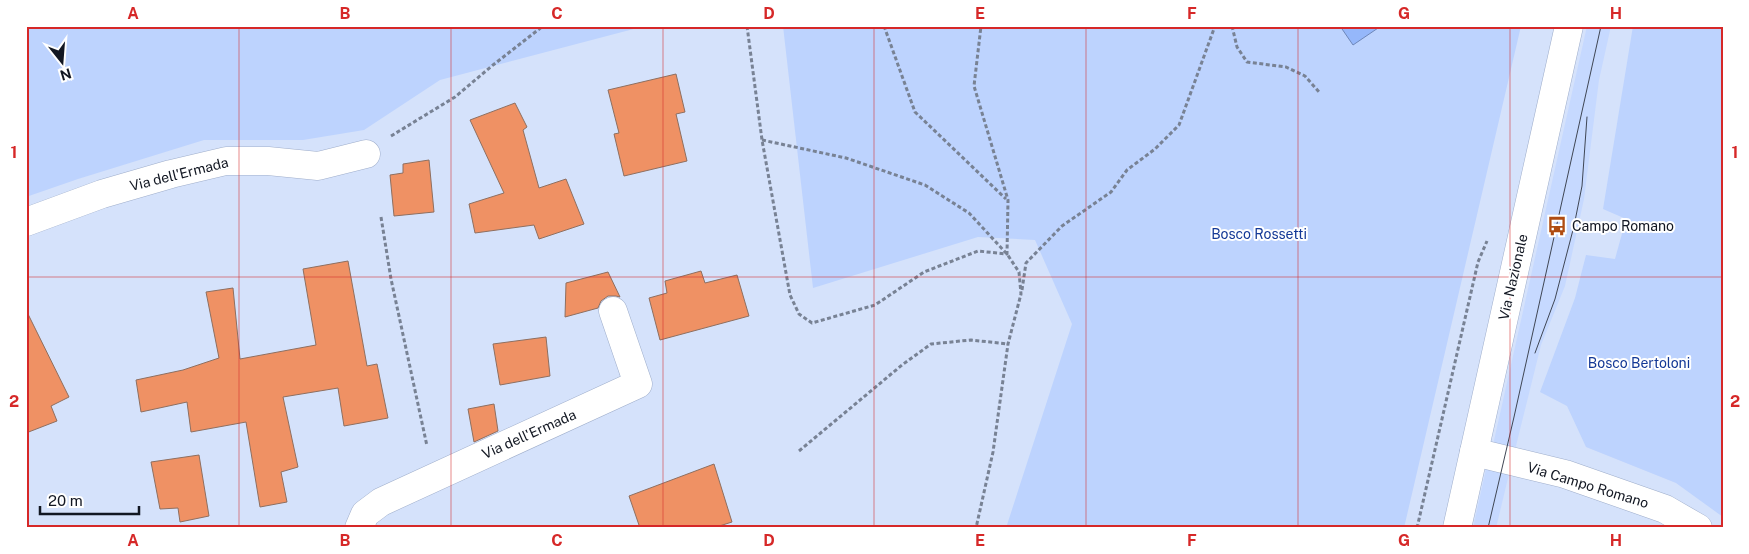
<svg xmlns="http://www.w3.org/2000/svg" width="1749" height="554" font-family="'Public Sans',sans-serif">
  <style>
    .built { fill: #c6d9ff }
    .green { fill: #bdd3fe }
    .water { fill: #95b7fa; stroke: #6e87b9 }
    .building { fill: #ef9164; stroke: #8e6f60 }
    .lines { fill: none; stroke-linecap: round; stroke-linejoin: round }
    .minor-casing { stroke: #9faecb; stroke-width: 29 }
    .major-casing { stroke: #9faecb; stroke-width: 29 }
    .path { stroke: #788294; stroke-width: 3; stroke-dasharray: 4 2.5; stroke-linecap: butt }
    .minor { stroke: #fff; stroke-width: 28 }
    .major { stroke: #fff; stroke-width: 28 }
    .tram { stroke: #3f4654; stroke-width: 1 }
    .grid { fill: none; stroke: #d62828; stroke-width: 1; stroke-opacity: 0.55 }
    .labels { text-anchor: middle; dominant-baseline: central; stroke-width: 4; stroke-linejoin: round; paint-order: stroke }
    .street-label { font-size: 14px; fill: #121722; stroke: #fff }
    .poi-label { font-size: 14px; fill: #121722; stroke: #fff; text-anchor: start }
    .park-label { font-size: 14px; fill: #133896; stroke: #fff }
    .neatline { fill: none; stroke: #d62828; stroke-width: 2 }
    .grid-label { font-size: 16px; text-anchor: middle; font-weight: bold; fill: #d62828 }
  </style>
  <rect width="100%" height="100%" fill="#d5e2fb"/>
  <g class="built">
    <polygon points="1587,26 1611,26 1599,80 1584,199 1565,286 1541,345 1515,450 1493,445"/>
    <polygon points="1486,469 1509,474 1496,528 1473,528"/>
  </g>
  <g class="green">
    <polygon points="26,26 645,26 440,80 364,130 303,140 204,140 78,179 26,197"/>
    <polygon points="783,26 1521,26 1404,528 1006,528 1072,324 1035,240 978,237 813,288"/>
    <polygon points="1633,26 1723,26 1723,517 1676,483 1586,447 1567,406 1540,392 1575,298 1586,255 1615,259 1626,219 1603,209"/>
  </g>
  <polygon class="water" points="1340,26 1381,26 1353,45"/>
  <g class="building">
    <polygon points="676,74 685,112 676,114 687,161 624,176 614,134 619,133 608,90"/>
    <polygon points="515,103 527,127 523,130 539,188 566,179 584,224 539,239 534,225 475,233 469,204 504,193 470,120"/>
    <polygon points="429,160 434,212 394,216 390,175 403,173 403,164"/>
    <polygon points="348,261 367,366 377,364 388,418 344,426 338,388 283,397 298,467 281,472 287,502 260,507 246,422 191,432 187,402 141,412 136,380 183,370 219,358 206,292 233,288 240,359 316,345 303,269"/>
    <polygon points="701,271 705,283 737,275 749,316 660,340 649,298 667,293 665,281"/>
    <polygon points="608,272 620,297 616,296 608,296 601,301 598,308 565,317 566,283"/>
    <polygon points="26,310 69,397 51,406 57,421 26,433"/>
    <polygon points="546,337 550,376 500,385 493,344"/>
    <polygon points="494,404 498,431 474,442 468,409"/>
    <polygon points="199,455 209,516 180,522 178,508 160,509 151,462"/>
    <polygon points="714,464 732,522 713,528 640,528 629,496"/>
  </g>
  <g class="lines">
    <defs>
      <g id="minor">
        <polyline points="26,222 102,194 171,174 226,161 268,161 318,166 366,154"/>
        <polyline points="1474,452 1565,474 1665,509 1698,528"/>
        <polyline points="359,528 365,514 381,502 638,384 613,311"/>
      </g>
      <polyline id="major" points="1457,528 1569,26"/>
    </defs>
    <use href="#minor" class="minor-casing"/>
    <use href="#major" class="major-casing"/>
    <g class="path">
      <polyline points="747,26 762,140 790,295 799,314 812,323 875,305 924,272 978,251 1007,254 1008,200 974,86 981,26"/>
      <polyline points="884,26 915,112 1006,199"/>
      <polyline points="1232,26 1237,47 1247,62 1286,67 1305,76 1319,92"/>
      <polyline points="391,136 455,97 493,65 543,26"/>
      <polyline points="762,140 846,158 925,185 969,213 1007,254 1019,272 1021,294 1008,344 993,452 976,528"/>
      <polyline points="381,217 391,279 427,446"/>
      <polyline points="1022,290 1026,263 1062,226 1111,192 1127,170 1155,149 1179,125 1215,26"/>
      <polyline points="799,451 902,365 931,344 971,340 1008,344"/>
      <polyline points="1417,528 1478,262 1487,241"/>
    </g>
    <use href="#minor" class="minor"/>
    <use href="#major" class="major"/>
    <g class="tram">
      <polyline points="1535,353 1555,299 1574,226 1582,186 1587,117"/>
      <polyline points="1488,528 1514,417 1601,26"/>
    </g>
  </g>
  <path class="grid" d="M239,26V528M451,26V528M663,26V528M874,26V528M1086,26V528M1298,26V528M1510,26V528M26,277H1723"/>
  <defs>
    <symbol id="bus-bare" viewBox="-9 -9 18 18"><path d="M-5-6H5V4H4V6H2V4H-2V6H-4V4H-5ZM-3.5-4V0h7V-4ZM-3.5 1.2v1.5H-2V1.2ZM2 1.2v1.5H3.5V1.2Z" fill="#af4c12" stroke="#fff" stroke-width="2.5" paint-order="stroke"/></symbol>
  </defs>
  <g fill-rule="evenodd">
    <use href="#bus-bare" x="1543" y="212" width="28" height="28"/>
  </g>
  <g class="labels">
    <g class="street-label">
      <text transform="translate(179 174) rotate(-14)">Via dell'Ermada</text>
      <text transform="translate(1513 277) rotate(-77)">Via Nazionale</text>
      <text transform="translate(529 434) rotate(-24)">Via dell'Ermada</text>
      <text transform="translate(1588 485) rotate(17)">Via Campo Romano</text>
    </g>
    <g class="poi-label">
      <text x="1572" y="226">Campo Romano</text>
    </g>
    <g class="park-label">
      <text x="1259" y="234">Bosco Rossetti</text>
      <text x="1639" y="363">Bosco Bertoloni</text>
    </g>
  </g>
  <rect width="1749" height="554" fill="none" stroke="#ffffff" stroke-width="55"/>
  <g transform="translate(62 62) rotate(163)" stroke="#ffffff" stroke-width="4" paint-order="stroke">
  <path d="M0-4L9 19L0 12L-9 19Z" fill="#121722"/>
  <text y="-8" font-size="14" font-weight="bold" text-anchor="middle" fill="#121722">N</text>
  </g>
  <path d="M40 506v8h99v-8" fill="none" stroke="#121722" stroke-width="2.5"/>
  <text x="48" y="506" font-size="15" fill="#121722" stroke="#ffffff" stroke-width="4" paint-order="stroke">20 m</text>
  <rect x="28" y="28" width="1694" height="498" class="neatline"/>
  <g class="grid-label">
    <text x="133" y="19">A</text>
    <text x="345" y="19">B</text>
    <text x="557" y="19">C</text>
    <text x="769" y="19">D</text>
    <text x="980" y="19">E</text>
    <text x="1192" y="19">F</text>
    <text x="1404" y="19">G</text>
    <text x="1616" y="19">H</text>
    <text x="14" y="158">1</text>
    <text x="1735" y="158">1</text>
    <text x="14" y="407">2</text>
    <text x="1735" y="407">2</text>
    <text x="133" y="546">A</text>
    <text x="345" y="546">B</text>
    <text x="557" y="546">C</text>
    <text x="769" y="546">D</text>
    <text x="980" y="546">E</text>
    <text x="1192" y="546">F</text>
    <text x="1404" y="546">G</text>
    <text x="1616" y="546">H</text>
  </g>
</svg>
